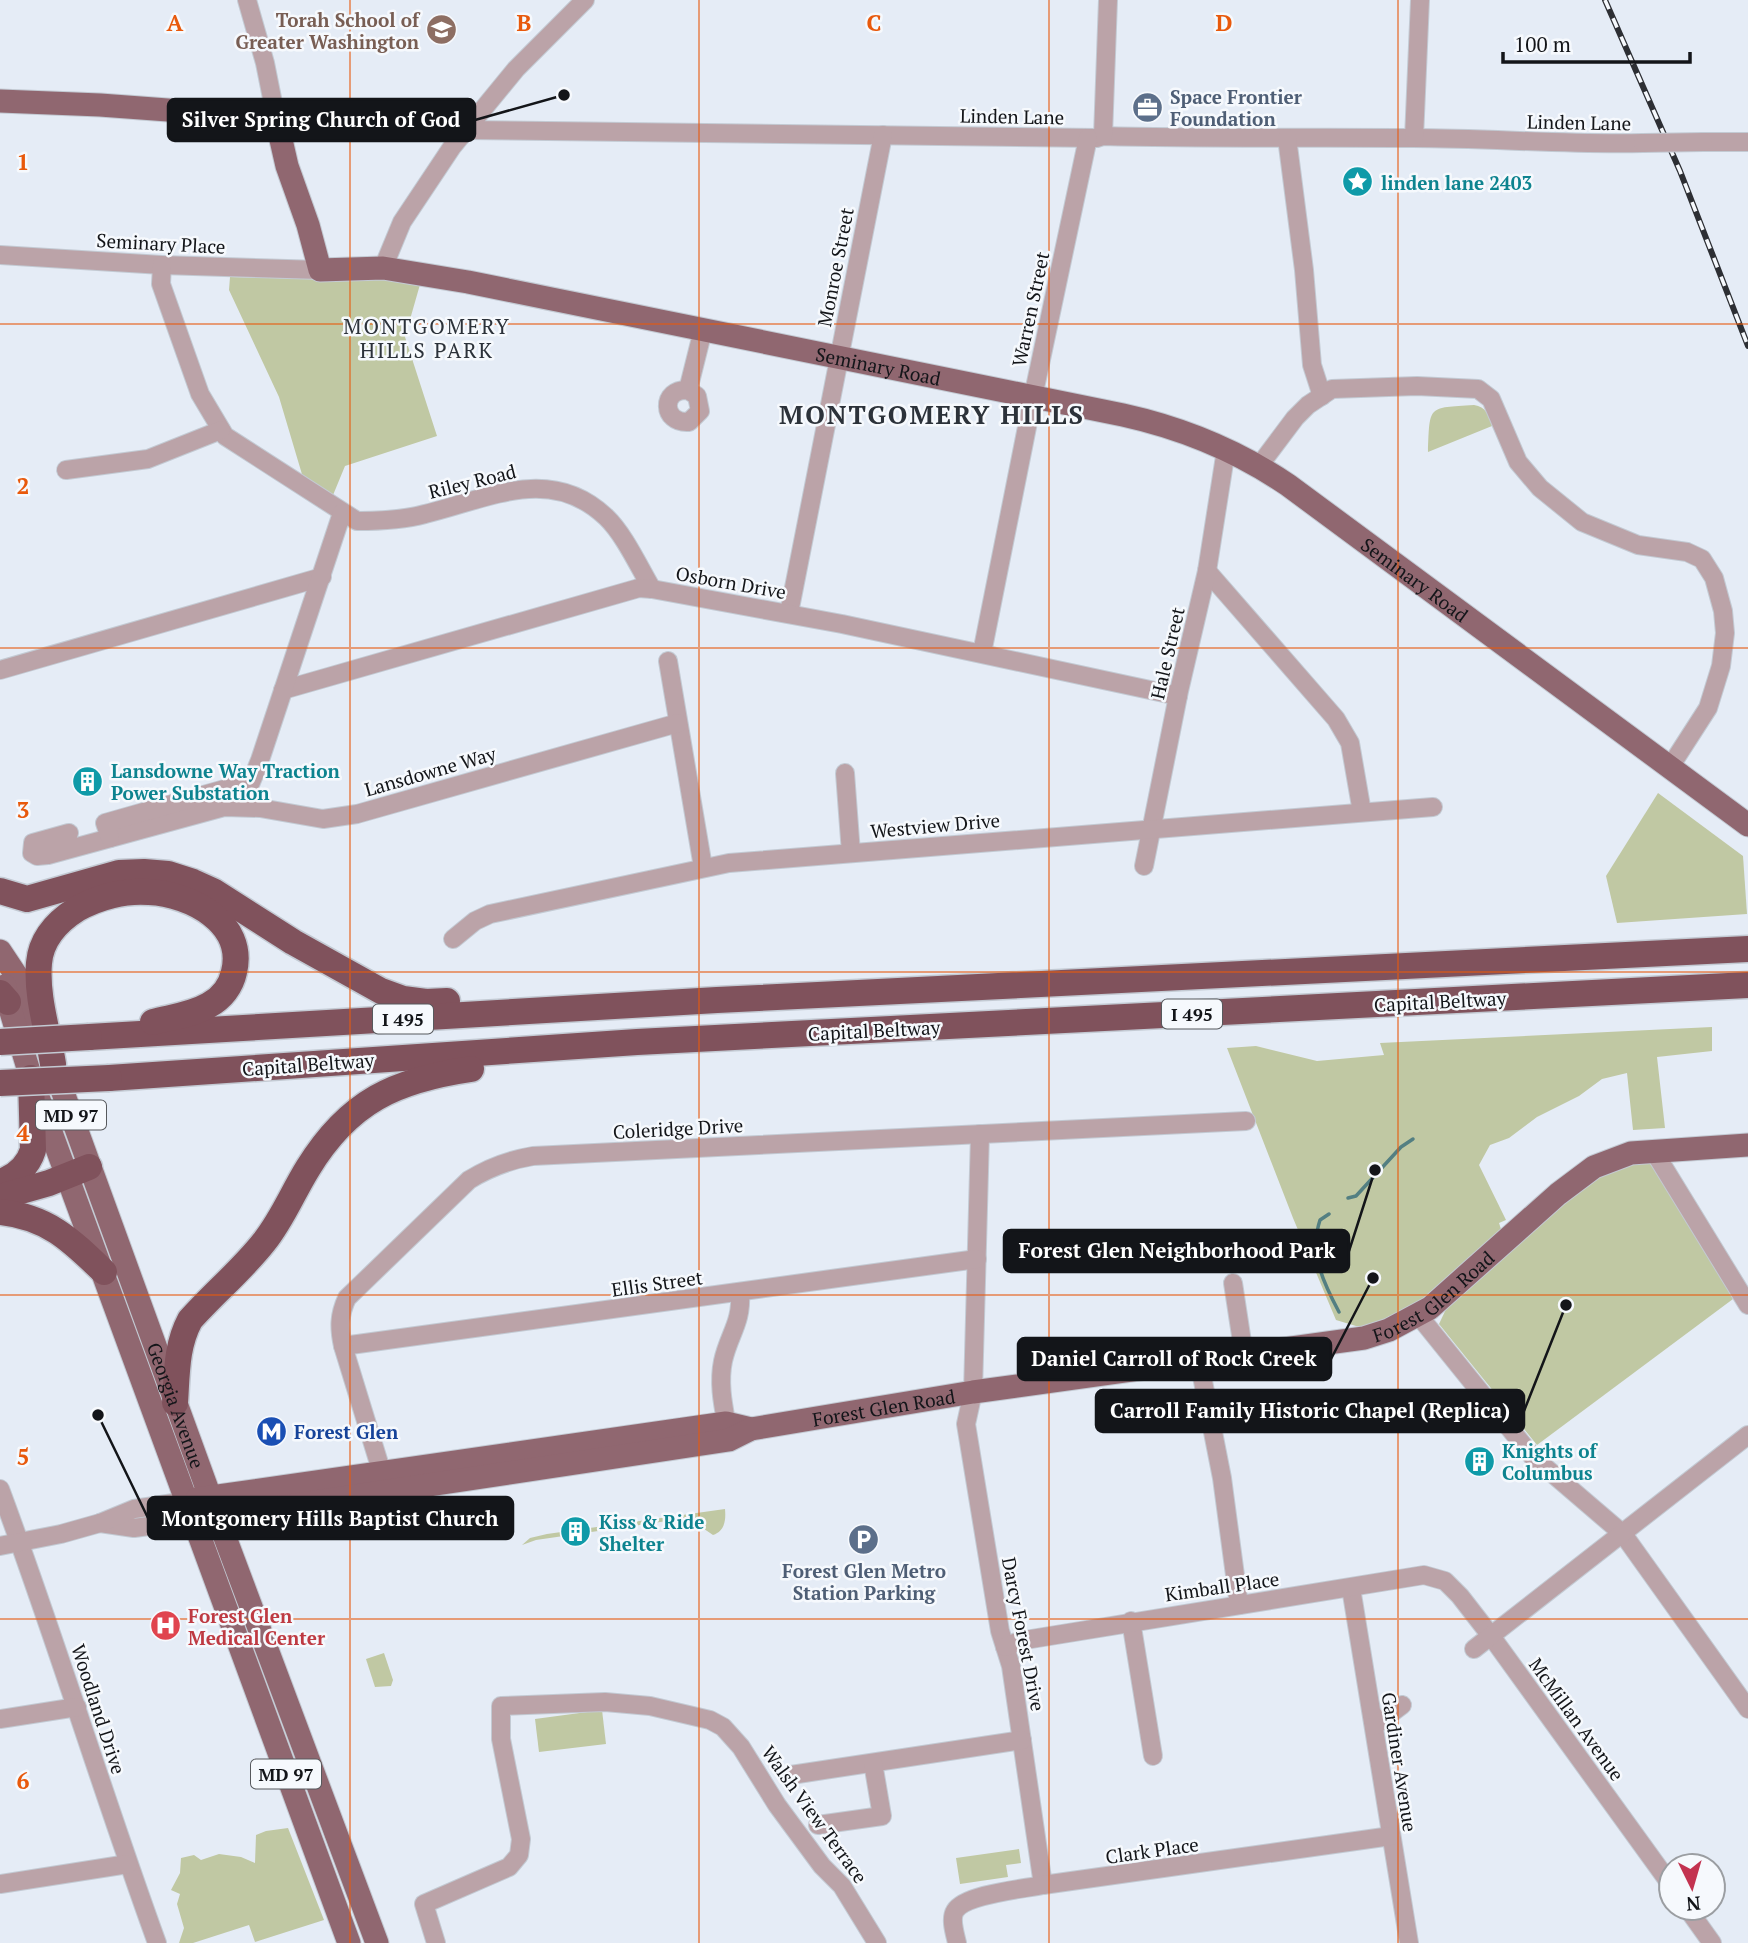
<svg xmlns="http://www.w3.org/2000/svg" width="1748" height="1943" font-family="'PT Serif',serif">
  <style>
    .green { fill: #c0c8a3 }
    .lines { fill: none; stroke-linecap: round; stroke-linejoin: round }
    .stream { stroke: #537f82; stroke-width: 3.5 }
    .minor-casing { stroke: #c3cad3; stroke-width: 20 }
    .major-casing { stroke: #c3cad3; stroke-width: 25 }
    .highway-casing { stroke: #c3cad3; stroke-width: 29 }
    .minor { stroke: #bba3a8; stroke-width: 18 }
    .major { stroke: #906770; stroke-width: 23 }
    .highway { stroke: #80525c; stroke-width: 26 }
    .rail-casing { stroke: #2d2f34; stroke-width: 6 }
    .rail { stroke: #f6f9fd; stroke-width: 3.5; stroke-dasharray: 10; stroke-linecap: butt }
    .minor-bridge-casing { stroke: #c3cad3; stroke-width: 20; stroke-linecap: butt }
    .highway-bridge-casing { stroke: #c3cad3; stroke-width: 29; stroke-linecap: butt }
    .minor-bridge { stroke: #bba3a8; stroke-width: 18 }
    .highway-bridge { stroke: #80525c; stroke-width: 26 }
    .grid { fill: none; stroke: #e8590c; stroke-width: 2; stroke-opacity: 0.55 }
    .labels { text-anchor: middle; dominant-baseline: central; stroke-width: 5; stroke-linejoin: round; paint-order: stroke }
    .shield { fill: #f6f9fd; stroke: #57595d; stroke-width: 2 }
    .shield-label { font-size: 18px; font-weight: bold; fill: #131519 }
    .education-label { font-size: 19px; font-weight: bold; fill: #785e54; stroke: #f6f9fd; text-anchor: end }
    .service-label { font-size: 19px; font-weight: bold; fill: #4e5e75; stroke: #f6f9fd; text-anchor: start }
    .street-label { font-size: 19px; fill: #131519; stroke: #f6f9fd }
    .culture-label { font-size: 19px; font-weight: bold; fill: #0d838f; stroke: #f6f9fd; text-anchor: start }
    .transit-label { font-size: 19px; font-weight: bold; fill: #164399; stroke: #f6f9fd; text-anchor: start }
    .health-label { font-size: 19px; font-weight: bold; fill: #be3a42; stroke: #f6f9fd; text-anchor: start }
    .neighbourhood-label { font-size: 21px; letter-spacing: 2px; fill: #2c323a; stroke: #f6f9fd }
    .district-label { font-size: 26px; font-weight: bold; letter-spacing: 2px; fill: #2c323a; stroke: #f6f9fd }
    .grid-label { font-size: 23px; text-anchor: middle; font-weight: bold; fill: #e8590c; stroke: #f6f9fd; stroke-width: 5; stroke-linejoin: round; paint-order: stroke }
    .leader { fill: none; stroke: #131519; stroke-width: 2.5 }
    .callout-dot { fill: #131519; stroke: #f6f9fd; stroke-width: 2.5 }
    .callout { fill: #131519; stroke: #131519; stroke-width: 2.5 }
    .callout-label { font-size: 21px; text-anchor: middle; font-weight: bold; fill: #fff }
  </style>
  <rect width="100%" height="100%" fill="#e5ecf6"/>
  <g class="green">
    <polygon points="382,276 421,281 405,337 437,436 345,466 331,500 304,481 279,397 229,290 230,277 352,280"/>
    <path d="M1474,405C1486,407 1489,415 1492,426L1428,452C1430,405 1427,408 1474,405Z"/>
    <polygon points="1658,793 1743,856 1747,914 1617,923 1606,876"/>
    <polygon points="1712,1027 1712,1051 1657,1057 1665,1128 1633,1130 1627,1073 1602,1079 1579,1096 1537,1117 1509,1138 1490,1145 1479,1165 1506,1220 1499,1223 1503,1235 1438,1292 1375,1326 1356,1326 1336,1320 1293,1218 1227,1048 1256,1046 1317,1061 1384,1055 1380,1043"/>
    <polygon points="1650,1157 1733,1299 1537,1445 1439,1324 1447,1307 1567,1198 1616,1166"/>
    <path d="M725,1509C726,1520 725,1531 713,1535L688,1518L536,1540L522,1545L530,1538L547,1534Z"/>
    <polygon points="384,1653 393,1680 391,1686 375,1687 366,1659"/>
    <polygon points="602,1710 606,1744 539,1752 535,1719"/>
    <polygon points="288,1828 324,1920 255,1942 249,1925 193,1943 179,1943 184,1928 177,1904 180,1894 171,1890 180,1873 181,1858 194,1855 201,1860 219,1854 241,1857 255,1863 256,1835 266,1831"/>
    <polygon points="1019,1849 1021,1863 1006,1865 1008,1877 960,1884 956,1858"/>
  </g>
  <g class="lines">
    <g class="stream">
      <polyline points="1348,1198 1356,1196 1401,1147 1413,1139"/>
      <path d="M1329,1214L1320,1220C1309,1253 1323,1282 1339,1312"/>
    </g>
    <defs>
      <g id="minor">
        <path d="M247,0L265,63L276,118L468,130L1097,138L1103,136C1207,139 1310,137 1413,138C1490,138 1566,145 1643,143"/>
        <polyline points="1103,136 1108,0"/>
        <polyline points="1287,138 1304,270 1312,365 1322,396"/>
        <polyline points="1414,138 1420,0"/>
        <polyline points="1703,142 1748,142"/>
        <polyline points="0,255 162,265 320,270"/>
        <path d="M162,265L161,284L200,394L225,436L357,521C379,521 403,520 425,514C488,499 550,464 606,517C624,534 639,567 652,589"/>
        <polyline points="383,268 402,222 452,147 516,69 585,0"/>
        <path d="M688,390C661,388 661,424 689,422L700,411L697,396L688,390L703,330"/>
        <polyline points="1259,466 1295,418 1308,405 1332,389 1417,386 1478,389 1491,399 1518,462 1540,488 1582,522 1638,545 1687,552 1702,559 1714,578 1723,611 1725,633 1721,666 1708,708 1670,767"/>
        <polyline points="66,470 148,459 221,430"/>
        <polyline points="1207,571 1336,719 1350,743 1362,812"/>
        <polyline points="789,613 883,135"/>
        <polyline points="982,653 1033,397 1088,138"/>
        <polyline points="668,661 703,867"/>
        <polyline points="0,670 322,577"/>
        <polyline points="283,690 639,588 652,589 842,624 1178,696"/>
        <polyline points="845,773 851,853"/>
        <polyline points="244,807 245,797 260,760 342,513"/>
        <polyline points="69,833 33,843 32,853 37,856 48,855 224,807 260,808 323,819 357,814 678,723"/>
        <polyline points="110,838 105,823 235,786 249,785"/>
        <polyline points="1144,866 1179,691 1207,571 1226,450"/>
        <polyline points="453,939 475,921 490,914 729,863 1433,807"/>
        <polyline points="980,1134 973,1392 966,1424 1000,1631 1011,1666 1043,1885"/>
        <polyline points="1653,1150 1748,1305"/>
        <polyline points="1233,1283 1244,1355"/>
        <polyline points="1419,1316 1532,1456 1623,1534 1748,1709"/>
        <polyline points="343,1346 977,1259"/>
        <polyline points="1199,1361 1222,1478 1239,1605"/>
        <path d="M728,1432C724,1409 718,1385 723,1361C729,1334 742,1323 740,1293"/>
        <path d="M382,1473L343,1346C339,1328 339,1315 347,1298L469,1180C490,1167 509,1160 533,1156L1246,1121"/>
        <path d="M0,1489C56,1639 102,1792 157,1943"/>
        <polyline points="100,1523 134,1528 194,1520"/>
        <polyline points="0,1546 61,1534 100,1523 134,1509 187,1501"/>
        <polyline points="1351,1588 1409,1943"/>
        <polyline points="1131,1621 1153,1756"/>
        <polyline points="1005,1647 1019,1641 1424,1575 1445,1581 1460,1596 1491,1636 1671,1885"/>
        <polyline points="1474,1649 1748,1435"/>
        <polyline points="0,1719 77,1707"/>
        <polyline points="1374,1726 1402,1705"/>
        <polyline points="791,1775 1022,1740"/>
        <polyline points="818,1825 882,1816 873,1763"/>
        <polyline points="0,1884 128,1864"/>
        <polyline points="1687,1908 1712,1943"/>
        <polyline points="436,1943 424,1904 509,1867 519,1855 521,1839 501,1739 501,1706 605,1702 650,1706 710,1720 723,1727 741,1747 777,1805 822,1866 842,1886 877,1943"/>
        <path d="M957,1943C955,1934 950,1919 955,1911C965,1894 1024,1889 1043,1885L1391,1836"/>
      </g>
      <g id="major">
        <path id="s1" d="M0,101L100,105L276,118L287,166L308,225L320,270L383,268L468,282L1123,415C1182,428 1238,451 1288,485L1748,825"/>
        <polyline points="0,951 18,978 39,1030"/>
        <polyline points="5,986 8,1002 31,1078 349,1943"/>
        <path id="s2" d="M53,1065L217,1516L377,1943"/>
        <polyline points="197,1499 726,1423 751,1429"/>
        <path id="s3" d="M194,1520L729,1440L751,1429L973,1392L1364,1338L1389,1330L1430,1308L1558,1194L1594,1167L1631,1153L1748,1145"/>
      </g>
      <g id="highway">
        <polyline points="0,891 27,899 119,873 144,872 168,874 193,882 213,891 293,942 381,991 403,999 426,1002 447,1001"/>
        <polyline points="0,993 8,1002"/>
        <polyline points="89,1037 717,1000 1748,949"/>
        <path d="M53,1064C48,1032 36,996 39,963C41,939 58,921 77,909C98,897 125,890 149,892C191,894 246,923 234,972C231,986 222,998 209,1005C192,1015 172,1017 153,1022"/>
        <polyline points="109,1078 637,1042 1748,985"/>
        <path d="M0,1182C16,1177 28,1166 33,1150L31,1078"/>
        <polyline points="0,1197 49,1183 89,1167"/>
        <path d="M0,1212C48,1217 71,1240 104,1272"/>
        <path d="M175,1403C177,1374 176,1346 190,1320C214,1293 242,1270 264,1242C282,1220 293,1192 308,1168C349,1101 396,1080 471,1069"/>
      </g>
    </defs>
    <use href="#minor" class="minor-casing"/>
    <use href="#major" class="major-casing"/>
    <use href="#highway" class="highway-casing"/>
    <use href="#minor" class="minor"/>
    <use href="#major" class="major"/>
    <use href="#highway" class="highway"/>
    <defs>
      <polyline id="rail" points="1605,0 1680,171 1748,346"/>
    </defs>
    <use href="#rail" class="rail-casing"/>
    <use href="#rail" class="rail"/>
    <defs>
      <polyline id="minor-bridge" points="1643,143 1703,142"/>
      <g id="highway-bridge">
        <polyline points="0,1042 89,1037"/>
        <polyline points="0,1083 109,1078"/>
      </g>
    </defs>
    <use href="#minor-bridge" class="minor-bridge-casing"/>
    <use href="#highway-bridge" class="highway-bridge-casing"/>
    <use href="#minor-bridge" class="minor-bridge"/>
    <use href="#highway-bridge" class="highway-bridge"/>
  </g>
  <path class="grid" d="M350,0V1943M699,0V1943M1049,0V1943M1398,0V1943M0,324H1748M0,648H1748M0,972H1748M0,1295H1748M0,1619H1748"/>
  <defs>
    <symbol id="school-disc" viewBox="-11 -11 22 22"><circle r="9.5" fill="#8d6e63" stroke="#f6f9fd"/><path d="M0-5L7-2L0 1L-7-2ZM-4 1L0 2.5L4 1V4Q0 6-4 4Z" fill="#fff"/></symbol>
    <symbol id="office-disc" viewBox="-11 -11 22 22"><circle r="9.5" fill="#5c6f8a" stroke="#f6f9fd"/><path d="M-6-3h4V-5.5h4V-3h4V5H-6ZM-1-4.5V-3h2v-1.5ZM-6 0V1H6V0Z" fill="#fff"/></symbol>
    <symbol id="sight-disc" viewBox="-11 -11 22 22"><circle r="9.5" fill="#0f9aa8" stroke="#f6f9fd"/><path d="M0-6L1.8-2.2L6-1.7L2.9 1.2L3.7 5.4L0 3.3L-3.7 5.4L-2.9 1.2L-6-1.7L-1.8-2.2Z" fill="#fff"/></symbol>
    <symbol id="building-disc" viewBox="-11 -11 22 22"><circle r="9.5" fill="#0f9aa8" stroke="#f6f9fd"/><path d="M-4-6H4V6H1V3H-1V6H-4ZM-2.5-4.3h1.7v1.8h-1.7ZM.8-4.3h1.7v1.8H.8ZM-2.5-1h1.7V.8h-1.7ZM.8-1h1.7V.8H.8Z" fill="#fff"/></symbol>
    <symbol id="metro-disc" viewBox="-11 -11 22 22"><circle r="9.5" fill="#1a4fb4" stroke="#f6f9fd"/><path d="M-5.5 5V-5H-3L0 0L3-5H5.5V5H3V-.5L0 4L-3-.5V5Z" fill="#fff"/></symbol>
    <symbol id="parking-disc" viewBox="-11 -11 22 22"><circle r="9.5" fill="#5c6f8a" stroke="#f6f9fd"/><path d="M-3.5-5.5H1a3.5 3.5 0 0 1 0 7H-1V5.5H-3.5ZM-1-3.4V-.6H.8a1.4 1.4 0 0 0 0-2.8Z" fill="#fff"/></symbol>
    <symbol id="hospital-disc" viewBox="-11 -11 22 22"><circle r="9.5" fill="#e0444e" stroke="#f6f9fd"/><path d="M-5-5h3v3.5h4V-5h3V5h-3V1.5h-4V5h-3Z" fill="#fff"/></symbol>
  </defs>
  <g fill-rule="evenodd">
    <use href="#school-disc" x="424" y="12" width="35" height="35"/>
    <use href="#office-disc" x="1130" y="90" width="35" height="35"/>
    <use href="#sight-disc" x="1340" y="164" width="35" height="35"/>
    <use href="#building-disc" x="70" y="764" width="35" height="35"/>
    <use href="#metro-disc" x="254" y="1414" width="35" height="35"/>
    <use href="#building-disc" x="1462" y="1444" width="35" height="35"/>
    <use href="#building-disc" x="558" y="1514" width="35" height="35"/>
    <use href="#parking-disc" x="846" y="1522" width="35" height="35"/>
    <use href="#hospital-disc" x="148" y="1608" width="35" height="35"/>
  </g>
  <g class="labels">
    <g class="shield">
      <rect x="1162" y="999.5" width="60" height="29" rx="5"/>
      <rect x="373" y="1004.5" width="60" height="29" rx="5"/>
      <rect x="36" y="1100.5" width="70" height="29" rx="5"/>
      <rect x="251" y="1759.5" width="70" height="29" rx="5"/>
    </g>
    <g class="shield-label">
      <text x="1192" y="1014">I 495</text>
      <text x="403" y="1019">I 495</text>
      <text x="71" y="1115">MD 97</text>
      <text x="286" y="1774">MD 97</text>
    </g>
    <g class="education-label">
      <text x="419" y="19">Torah School of<tspan x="419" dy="22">Greater Washington</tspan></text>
    </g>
    <g class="service-label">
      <text x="1170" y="96">Space Frontier<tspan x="1170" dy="22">Foundation</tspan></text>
      <text x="864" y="1570" text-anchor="middle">Forest Glen Metro<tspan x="864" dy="22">Station Parking</tspan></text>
    </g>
    <g class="street-label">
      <text transform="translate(1012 116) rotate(1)">Linden Lane</text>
      <text transform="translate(1579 122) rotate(1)">Linden Lane</text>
      <text transform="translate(161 243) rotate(3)">Seminary Place</text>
      <text transform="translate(835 267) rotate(-79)">Monroe Street</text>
      <text transform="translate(1030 309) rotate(-78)">Warren Street</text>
      <text stroke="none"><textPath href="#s1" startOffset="1003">Seminary Road</textPath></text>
      <text transform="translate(472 481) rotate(-14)">Riley Road</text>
      <text stroke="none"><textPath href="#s1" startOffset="1591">Seminary Road</textPath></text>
      <text transform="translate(731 582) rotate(10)">Osborn Drive</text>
      <text transform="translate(1167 653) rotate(-77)">Hale Street</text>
      <text transform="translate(430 771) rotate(-16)">Lansdowne Way</text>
      <text transform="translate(935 825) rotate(-5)">Westview Drive</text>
      <text transform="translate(1440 1001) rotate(-3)">Capital Beltway</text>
      <text transform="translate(874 1030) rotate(-3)">Capital Beltway</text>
      <text transform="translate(308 1064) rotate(-4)">Capital Beltway</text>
      <text transform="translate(678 1128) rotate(-3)">Coleridge Drive</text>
      <text transform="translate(657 1283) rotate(-8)">Ellis Street</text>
      <text stroke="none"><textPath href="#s3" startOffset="1267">Forest Glen Road</textPath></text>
      <text stroke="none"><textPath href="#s2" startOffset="362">Georgia Avenue</textPath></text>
      <text stroke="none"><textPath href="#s3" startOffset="700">Forest Glen Road</textPath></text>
      <text transform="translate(1222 1586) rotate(-8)">Kimball Place</text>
      <text transform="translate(1024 1634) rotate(79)">Darcy Forest Drive</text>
      <text transform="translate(99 1709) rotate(72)">Woodland Drive</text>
      <text transform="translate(1577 1719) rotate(54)">McMillan Avenue</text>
      <text transform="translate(1400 1762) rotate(81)">Gardiner Avenue</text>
      <text transform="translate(815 1814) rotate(54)">Walsh View Terrace</text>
      <text transform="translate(1152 1850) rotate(-8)">Clark Place</text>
    </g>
    <g class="culture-label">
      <text x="1381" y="182">linden lane 2403</text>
      <text x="111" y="770">Lansdowne Way Traction<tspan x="111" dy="22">Power Substation</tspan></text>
      <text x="1502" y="1450">Knights of<tspan x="1502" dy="22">Columbus</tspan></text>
      <text x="599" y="1521">Kiss &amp; Ride<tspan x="599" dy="22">Shelter</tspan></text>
    </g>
    <g class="transit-label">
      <text x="294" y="1431">Forest Glen</text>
    </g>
    <g class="health-label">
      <text x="188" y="1615">Forest Glen<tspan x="188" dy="22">Medical Center</tspan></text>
    </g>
    <g class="neighbourhood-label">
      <text x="427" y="326">MONTGOMERY<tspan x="427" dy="24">HILLS PARK</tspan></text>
    </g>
    <g class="district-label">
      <text x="932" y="414">MONTGOMERY HILLS</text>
    </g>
  </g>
  <g class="grid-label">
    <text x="175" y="31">A</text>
    <text x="524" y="31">B</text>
    <text x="874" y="31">C</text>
    <text x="1224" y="31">D</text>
    <text x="23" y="170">1</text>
    <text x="23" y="494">2</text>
    <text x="23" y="818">3</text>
    <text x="23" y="1141">4</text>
    <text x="23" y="1465">5</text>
    <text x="23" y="1789">6</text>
  </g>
  <path class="leader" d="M564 95L475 120M1375 1170L1349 1251M1373 1278L1331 1359M1566 1305L1524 1411M98 1415L148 1518"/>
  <g class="callout-dot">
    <circle cx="564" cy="95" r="7"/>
    <circle cx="1375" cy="1170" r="7"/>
    <circle cx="1373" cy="1278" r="7"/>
    <circle cx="1566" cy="1305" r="7"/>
    <circle cx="98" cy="1415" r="7"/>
  </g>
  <g class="callout">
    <rect x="168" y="99" width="307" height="42" rx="7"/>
    <rect x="1004" y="1230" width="345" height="42" rx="7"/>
    <rect x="1018" y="1338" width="313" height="42" rx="7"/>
    <rect x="1096" y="1390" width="428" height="42" rx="7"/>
    <rect x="148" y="1497" width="365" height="42" rx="7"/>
  </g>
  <g class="callout-label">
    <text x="321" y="127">Silver Spring Church of God</text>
    <text x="1177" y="1258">Forest Glen Neighborhood Park</text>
    <text x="1174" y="1366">Daniel Carroll of Rock Creek</text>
    <text x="1310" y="1418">Carroll Family Historic Chapel (Replica)</text>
    <text x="330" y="1526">Montgomery Hills Baptist Church</text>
  </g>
  <g transform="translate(1692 1887) rotate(175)"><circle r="33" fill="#f6f9fd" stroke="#9b9ea2" stroke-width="2"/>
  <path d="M0-5L12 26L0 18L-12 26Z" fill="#c33350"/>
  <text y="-10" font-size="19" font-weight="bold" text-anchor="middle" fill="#131519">N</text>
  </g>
  <path d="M1503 52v10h187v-10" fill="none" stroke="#131519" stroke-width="3.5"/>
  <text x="1514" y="52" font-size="21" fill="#131519" stroke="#f6f9fd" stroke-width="5" paint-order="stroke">100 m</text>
</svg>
